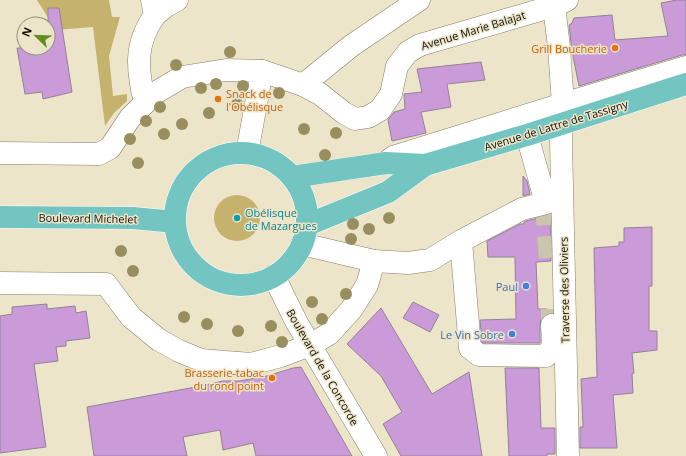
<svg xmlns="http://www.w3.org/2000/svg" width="686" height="456" font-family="'Open Sans',sans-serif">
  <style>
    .green { fill: #c5b26c }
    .building { fill: #cb9bd9; stroke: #928297 }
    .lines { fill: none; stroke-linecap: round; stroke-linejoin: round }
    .minor-tunnel { stroke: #cbc5ad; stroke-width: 22; stroke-dasharray: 22 11; stroke-linecap: butt }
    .minor-casing { stroke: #867f67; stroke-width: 23 }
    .major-casing { stroke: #fff; stroke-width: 23 }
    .minor { stroke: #fff; stroke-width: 22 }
    .major { stroke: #73c5c1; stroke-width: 22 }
    .tree { fill: #998e5e }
    .food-dot { fill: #e8710a; stroke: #ece5ca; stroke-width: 1.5 }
    .culture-dot { fill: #0f9aa8; stroke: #ece5ca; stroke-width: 1.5 }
    .shop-dot { fill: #3f7fe0; stroke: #ece5ca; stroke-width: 1.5 }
    .labels { text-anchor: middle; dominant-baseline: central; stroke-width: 3; stroke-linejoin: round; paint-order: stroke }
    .street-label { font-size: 11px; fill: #131108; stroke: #ece5ca }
    .food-label { font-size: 11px; fill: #c56008; stroke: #ece5ca; text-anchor: end }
    .culture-label { font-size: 11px; fill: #0d838f; stroke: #ece5ca; text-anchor: start }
    .shop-label { font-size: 11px; fill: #366cbe; stroke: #ece5ca; text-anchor: end }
  </style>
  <rect width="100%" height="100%" fill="#ece5ca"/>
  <g class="green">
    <polygon points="37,0 109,0 112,17 120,17 109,56 113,96 127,94 127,101 114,113 105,126 93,27 56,30"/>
    <circle cx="237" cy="218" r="23"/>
  </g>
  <g class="building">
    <polygon points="677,0 686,0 686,55 682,55 579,86 572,51 569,25 572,23 574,18 612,15 615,40 668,36 661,3"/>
    <polygon points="48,8 59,8 72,92 43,99 42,92 25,94 17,48 48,48"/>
    <polygon points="481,62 485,80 447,84 451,107 421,112 426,133 392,141 388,120 394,112 405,109 404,94 422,92 417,69"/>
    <polygon points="523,176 527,181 530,194 523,196"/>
    <polygon points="550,215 551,261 536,262 538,309 547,309 547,314 541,319 540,325 540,343 483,343 482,342 480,320 516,319 515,257 488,257 487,241 520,224 524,224 524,222 526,221"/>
    <polygon points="652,227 652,286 649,286 649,331 657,331 657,350 632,353 634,373 632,374 633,393 613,395 617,448 580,448 580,427 583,427 581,379 597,377 594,248 619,246 619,242 624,242 624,228"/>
    <polygon points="413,302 439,315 430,332 403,318"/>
    <polygon points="47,304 47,309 75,306 76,313 86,311 90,338 66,341 66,346 56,347 58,361 34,364 46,447 0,453 0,316 12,314 12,307"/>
    <polygon points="381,308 432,394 469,372 482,456 401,456 383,424 402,412 381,376 347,344"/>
    <polygon points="301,367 352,456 256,456 253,443 223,450 220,430 183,437 187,456 94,456 87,407 201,386 223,381 239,381 267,376 293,368"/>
    <polygon points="505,368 539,368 541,428 555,428 555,454 547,454 547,456 509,456"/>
  </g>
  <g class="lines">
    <g class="minor-tunnel">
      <polyline points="546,203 550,261"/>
      <polyline points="552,309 552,325"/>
    </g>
    <defs>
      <g id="minor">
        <polyline points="554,6 559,47 563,104 561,142 568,456"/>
        <polyline points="155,15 166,6 177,0"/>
        <polyline points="262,71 303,85 320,94 344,113 355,119 368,117 380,110 391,94 397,66 408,52 420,45 554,6 567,0"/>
        <polyline points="303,85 351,46 419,0"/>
        <path d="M145,103C137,70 134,44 155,15L152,0"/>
        <polyline points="0,153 99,154 110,148 130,118 155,93 182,77 226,70 262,71 247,153"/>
        <polyline points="386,163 393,157 563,104 686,67"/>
        <polyline points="461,241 470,348 479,355 546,356 553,346 552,325"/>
        <polyline points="302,244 374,261 408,263 430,260 461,241 522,209 546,203 527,135"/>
        <polyline points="274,276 284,297 297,323 376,456"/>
        <polyline points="0,283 106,284 131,317 159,340 179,351 201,360 225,362 251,364 281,356 310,345 329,334 351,310 367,285 374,261"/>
      </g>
      <g id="major">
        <circle cx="241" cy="219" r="66"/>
        <polyline points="292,177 386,163 425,165"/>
        <polyline points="0,217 133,218 175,222"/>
        <polyline points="307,225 388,192 425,165 527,135 686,84"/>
      </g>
    </defs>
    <use href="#minor" class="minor-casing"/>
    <use href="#major" class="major-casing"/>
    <use href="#minor" class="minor"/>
    <use href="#major" class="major"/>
  </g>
  <g class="tree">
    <circle cx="230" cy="52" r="6"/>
    <circle cx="176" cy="65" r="6"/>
    <circle cx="216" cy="84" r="6"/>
    <circle cx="243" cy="86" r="6"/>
    <circle cx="201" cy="88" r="6"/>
    <circle cx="279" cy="93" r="6"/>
    <circle cx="237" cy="104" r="6"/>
    <circle cx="160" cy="107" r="6"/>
    <circle cx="209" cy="113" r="6"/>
    <circle cx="146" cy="121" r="6"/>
    <circle cx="182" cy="124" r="6"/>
    <circle cx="304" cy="129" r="6"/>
    <circle cx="336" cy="133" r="6"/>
    <circle cx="164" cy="134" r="6"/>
    <circle cx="130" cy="139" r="6"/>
    <circle cx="325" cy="155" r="6"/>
    <circle cx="138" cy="163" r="6"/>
    <circle cx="389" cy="218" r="6"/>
    <circle cx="353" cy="224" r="6"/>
    <circle cx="369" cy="229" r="6"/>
    <circle cx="351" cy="239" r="6"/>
    <circle cx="121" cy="251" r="6"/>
    <circle cx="133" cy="271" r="6"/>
    <circle cx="346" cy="294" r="6"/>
    <circle cx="312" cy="302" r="6"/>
    <circle cx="184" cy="317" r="6"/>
    <circle cx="322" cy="319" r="6"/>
    <circle cx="207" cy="324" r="6"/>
    <circle cx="271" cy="326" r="6"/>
    <circle cx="238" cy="331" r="6"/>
    <circle cx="282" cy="342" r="6"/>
  </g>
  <g class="food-dot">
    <circle cx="615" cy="48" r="4"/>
    <circle cx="218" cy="99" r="4"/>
    <circle cx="272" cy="378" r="4"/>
  </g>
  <circle class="culture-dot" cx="237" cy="218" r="4"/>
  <g class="shop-dot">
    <circle cx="526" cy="286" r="4"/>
    <circle cx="512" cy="334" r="4"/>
  </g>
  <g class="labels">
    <g class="street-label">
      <text transform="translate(473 30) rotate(-17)">Avenue Marie Balajat</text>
      <text transform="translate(556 125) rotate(-17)">Avenue de Lattre de Tassigny</text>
      <text transform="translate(88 218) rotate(1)">Boulevard Michelet</text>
      <text transform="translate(564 290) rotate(-91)">Traverse des Oliviers</text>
      <text transform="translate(323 367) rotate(60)">Boulevard de la Concorde</text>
    </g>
    <g class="food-label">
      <text x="607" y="48">Grill Boucherie</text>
      <text x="226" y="93" text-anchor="start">Snack de<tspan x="226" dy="13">l'Obélisque</tspan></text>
      <text x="264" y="372">Brasserie-tabac<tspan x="264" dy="13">du rond point</tspan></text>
    </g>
    <g class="culture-label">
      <text x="245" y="212">Obélisque<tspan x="245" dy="13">de Mazargues</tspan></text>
    </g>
    <g class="shop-label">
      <text x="518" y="286">Paul</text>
      <text x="504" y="334">Le Vin Sobre</text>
    </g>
  </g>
  <g transform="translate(36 36) rotate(293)"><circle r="19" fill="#ece5ca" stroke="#95907c"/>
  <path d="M0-3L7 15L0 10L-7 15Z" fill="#608d1f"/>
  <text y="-6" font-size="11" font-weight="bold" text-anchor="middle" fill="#131108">N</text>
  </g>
</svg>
